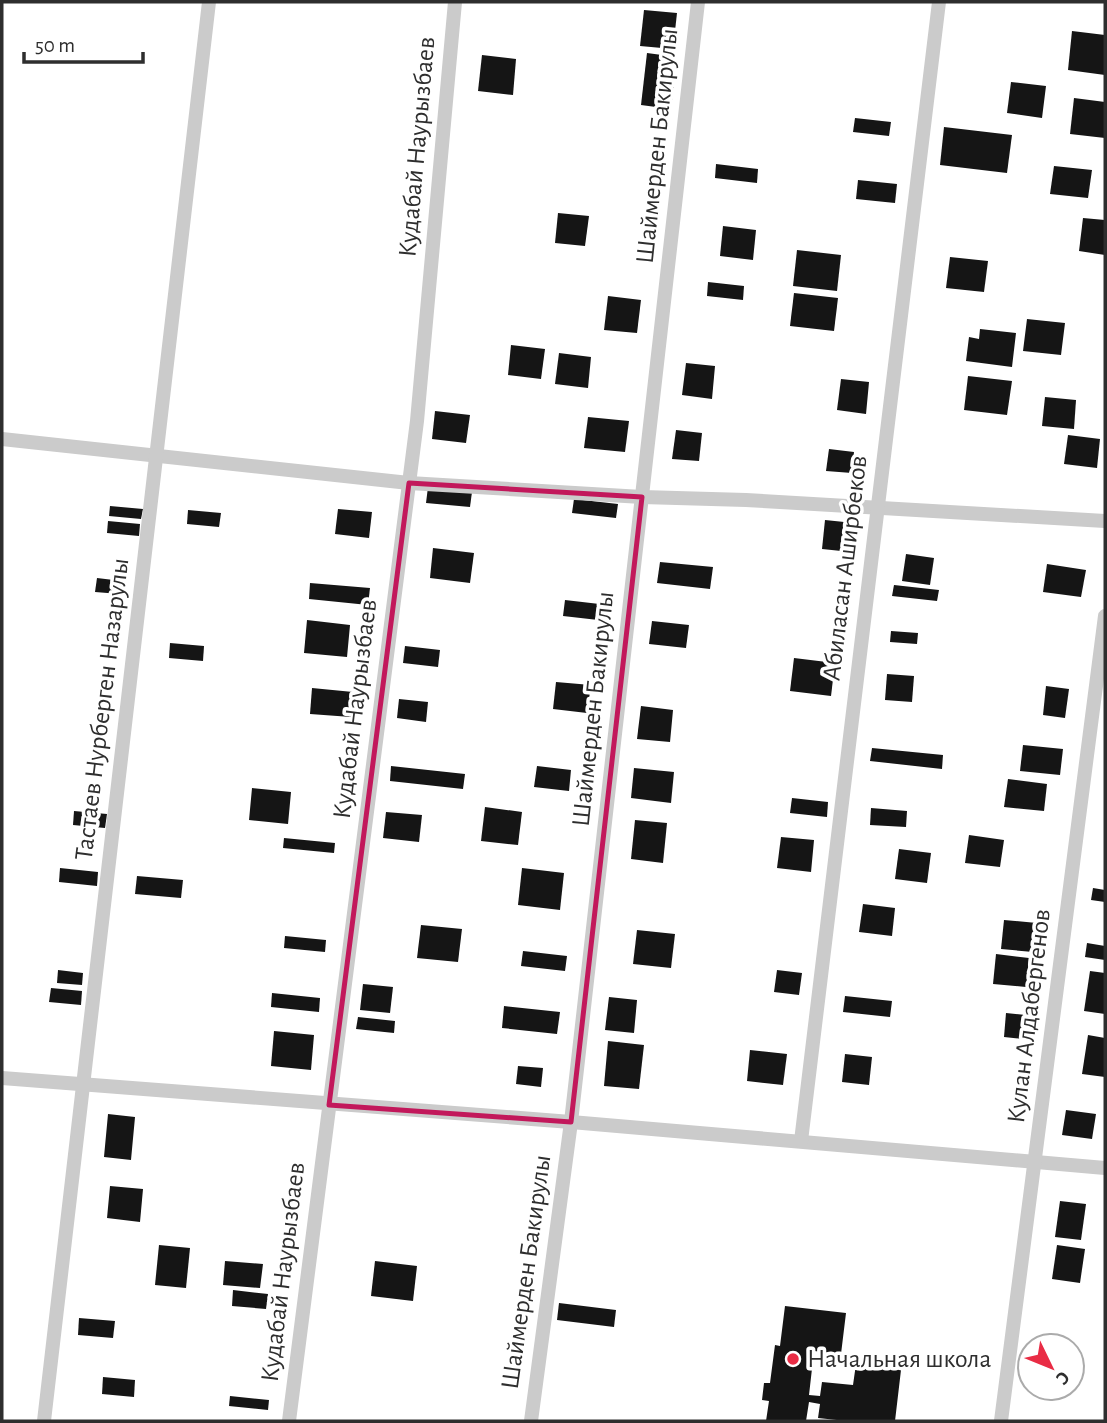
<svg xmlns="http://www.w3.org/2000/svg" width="1107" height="1423" font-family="'Alegreya Sans',sans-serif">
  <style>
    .building { fill: #151515 }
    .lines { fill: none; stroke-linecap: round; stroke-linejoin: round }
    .street { stroke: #cbcbcb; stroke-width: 14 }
    .marked { fill: none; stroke: #c2185b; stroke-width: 5; stroke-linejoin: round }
    .poi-dot { fill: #e92c45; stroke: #fff; stroke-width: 2.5 }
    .labels { text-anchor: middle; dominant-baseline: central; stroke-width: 7; stroke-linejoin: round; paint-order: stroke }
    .street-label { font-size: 26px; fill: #2e2e2e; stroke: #fff }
    .poi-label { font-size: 26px; fill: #2e2e2e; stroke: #fff; text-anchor: start }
  </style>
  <rect width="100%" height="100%" fill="#fff"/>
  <g class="building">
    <polygon points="644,10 677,13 673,49 640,46"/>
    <polygon points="1072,31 1105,35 1105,75 1068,70"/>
    <polygon points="647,53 677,57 671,109 641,105"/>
    <polygon points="482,55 516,59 513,95 478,91"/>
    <polygon points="1011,82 1046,86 1042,118 1007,113"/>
    <polygon points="1074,98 1105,102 1105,138 1070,134"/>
    <polygon points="855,118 891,122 889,136 853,132"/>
    <polygon points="944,127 1012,135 1007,173 940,165"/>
    <polygon points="716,164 758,169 757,183 715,178"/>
    <polygon points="1054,166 1092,170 1088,198 1050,194"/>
    <polygon points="858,180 897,184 895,203 856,199"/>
    <polygon points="558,213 589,216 585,246 555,243"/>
    <polygon points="1083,218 1105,220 1105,255 1079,251"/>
    <polygon points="723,226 756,230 753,260 720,256"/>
    <polygon points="797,250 841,255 837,291 793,286"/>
    <polygon points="950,257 988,261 984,292 946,288"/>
    <polygon points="708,282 744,286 743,300 707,296"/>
    <polygon points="794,293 838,298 834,331 790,326"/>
    <polygon points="608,296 641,300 637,333 604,330"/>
    <polygon points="1027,319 1065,323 1061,355 1023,351"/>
    <polygon points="980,329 1016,333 1012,367 966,361 969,337 979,339"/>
    <polygon points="511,345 545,349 541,379 508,375"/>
    <polygon points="559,353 591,357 588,388 555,384"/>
    <polygon points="686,363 715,366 712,399 682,395"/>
    <polygon points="968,376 1012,381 1007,415 964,410"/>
    <polygon points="841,379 869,382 866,414 837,410"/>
    <polygon points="1045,397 1076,400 1074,429 1042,426"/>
    <polygon points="435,411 470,415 466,443 432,439"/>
    <polygon points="588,417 629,421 625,452 584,448"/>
    <polygon points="676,430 702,433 699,461 672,459"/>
    <polygon points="1068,435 1100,439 1097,468 1064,464"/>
    <polygon points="829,449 854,452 852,473 826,471"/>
    <polygon points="428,487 472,492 470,507 426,503"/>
    <polygon points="574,499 618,504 616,518 572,513"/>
    <polygon points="110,506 143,509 141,519 109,516"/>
    <polygon points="338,509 372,512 369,538 335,534"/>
    <polygon points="188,510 221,513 219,527 187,524"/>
    <polygon points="825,520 854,523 851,552 822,549"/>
    <polygon points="108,521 140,524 139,536 107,533"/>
    <polygon points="433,548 474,553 470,583 430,578"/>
    <polygon points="906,554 934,558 930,585 902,581"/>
    <polygon points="660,562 713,567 710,589 657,583"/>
    <polygon points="1047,564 1086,570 1081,597 1043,592"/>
    <polygon points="97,578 122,581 120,594 95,592"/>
    <polygon points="310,583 370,588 368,605 309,599"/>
    <polygon points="894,585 939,590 937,601 892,596"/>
    <polygon points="565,600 608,605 607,621 563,616"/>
    <polygon points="307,620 350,625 347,657 304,653"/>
    <polygon points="652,621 689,625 686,648 649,644"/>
    <polygon points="891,631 918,633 917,644 890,642"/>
    <polygon points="170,643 204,646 203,661 169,658"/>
    <polygon points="405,646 440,650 438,667 403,663"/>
    <polygon points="794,658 835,663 831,696 790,691"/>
    <polygon points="887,674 914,676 912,702 885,700"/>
    <polygon points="556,682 591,685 587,713 553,709"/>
    <polygon points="1046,686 1069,689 1065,718 1043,715"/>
    <polygon points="312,688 353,692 351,717 310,714"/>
    <polygon points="399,699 428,702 426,722 397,718"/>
    <polygon points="641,706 673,710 670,742 637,739"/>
    <polygon points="1023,745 1063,749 1060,775 1020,771"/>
    <polygon points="872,748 943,755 942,769 870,761"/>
    <polygon points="391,766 465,774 463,789 390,781"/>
    <polygon points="537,766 571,770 569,791 534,787"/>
    <polygon points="634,768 674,772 671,803 631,798"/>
    <polygon points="1008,779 1047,784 1044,811 1004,807"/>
    <polygon points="252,788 291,792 288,824 249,820"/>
    <polygon points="792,798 828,802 827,817 790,813"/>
    <polygon points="485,807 522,812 518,845 481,841"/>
    <polygon points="871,808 907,811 906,827 870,825"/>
    <polygon points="74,811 107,814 105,828 73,825"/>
    <polygon points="386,812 422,815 419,842 383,838"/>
    <polygon points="635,820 667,823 663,863 631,859"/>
    <polygon points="969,835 1004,840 1000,867 965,863"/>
    <polygon points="781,837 814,840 811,872 777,868"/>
    <polygon points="284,838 335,843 334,853 283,848"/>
    <polygon points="899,849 931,853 927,883 895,879"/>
    <polygon points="60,868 98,872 97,886 59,882"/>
    <polygon points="522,868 564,873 560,910 518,905"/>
    <polygon points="137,876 183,880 181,898 135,894"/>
    <polygon points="1093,888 1105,890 1105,902 1091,900"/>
    <polygon points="863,904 895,908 892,936 859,932"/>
    <polygon points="1004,920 1037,923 1033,952 1001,949"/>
    <polygon points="421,925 462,929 458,962 417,958"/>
    <polygon points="637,930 675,934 671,968 633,964"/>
    <polygon points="285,936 326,940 325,952 284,948"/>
    <polygon points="1087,943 1105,946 1105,960 1085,957"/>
    <polygon points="523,951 567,956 565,971 521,966"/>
    <polygon points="996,954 1029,958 1026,987 993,984"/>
    <polygon points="58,970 83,973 82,985 57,983"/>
    <polygon points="777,970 802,973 799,995 774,992"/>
    <polygon points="1090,971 1105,973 1105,1014 1084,1011"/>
    <polygon points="363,984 393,987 390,1013 360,1010"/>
    <polygon points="51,988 82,991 81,1005 49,1002"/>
    <polygon points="272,993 320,998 319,1012 271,1007"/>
    <polygon points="845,996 892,1001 890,1017 843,1012"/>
    <polygon points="609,997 637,1000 634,1033 605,1030"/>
    <polygon points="504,1006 560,1012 557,1034 502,1028"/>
    <polygon points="1006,1013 1026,1015 1024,1039 1004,1037"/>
    <polygon points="358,1017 395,1021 394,1033 356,1029"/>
    <polygon points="274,1031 314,1035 311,1070 271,1066"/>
    <polygon points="1088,1035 1105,1038 1105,1077 1082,1074"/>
    <polygon points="608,1041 644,1045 639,1089 604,1086"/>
    <polygon points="750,1050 787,1054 783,1085 747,1081"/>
    <polygon points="845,1054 872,1057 869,1085 842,1082"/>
    <polygon points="518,1066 543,1068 541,1087 516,1084"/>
    <polygon points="1066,1110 1096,1114 1092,1139 1062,1135"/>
    <polygon points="108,1114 135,1117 131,1160 104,1157"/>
    <polygon points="110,1186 143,1189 140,1222 107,1218"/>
    <polygon points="1060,1201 1086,1204 1081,1240 1055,1237"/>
    <polygon points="159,1245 190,1248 186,1288 155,1285"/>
    <polygon points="1057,1245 1085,1249 1080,1283 1052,1279"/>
    <polygon points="225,1261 263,1264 260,1288 223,1285"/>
    <polygon points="375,1261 417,1266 413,1301 371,1296"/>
    <polygon points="233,1290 268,1294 266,1309 232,1306"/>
    <polygon points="559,1303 616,1310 614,1327 557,1320"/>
    <polygon points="785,1306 846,1313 841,1354 814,1351 809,1395 820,1396 822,1382 853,1385 856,1364 901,1370 895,1421 846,1421 818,1418 820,1404 809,1402 806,1421 766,1421 769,1401 762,1400 764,1383 770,1383 775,1345 780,1346"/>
    <polygon points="79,1318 115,1321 113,1338 78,1335"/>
    <polygon points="103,1377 135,1380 134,1397 102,1394"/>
    <polygon points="230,1396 269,1400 268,1410 229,1406"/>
  </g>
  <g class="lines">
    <g class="street">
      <polyline points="2,439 409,483 642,497 746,500 1105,521"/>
      <polyline points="2,1078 571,1122 1105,1168"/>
      <polyline points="801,1141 939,2"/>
      <polyline points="44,1421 209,2"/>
      <polyline points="289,1421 417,421 455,2"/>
      <polyline points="531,1421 571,1122 698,2"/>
      <polyline points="1001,1421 1105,616"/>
    </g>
  </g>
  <path class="marked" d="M409,483L642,497L571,1122L329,1105Z"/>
  <circle class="poi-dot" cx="793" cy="1359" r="7"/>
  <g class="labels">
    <g class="street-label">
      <text transform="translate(657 146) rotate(-84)">Шаймерден Бакирулы</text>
      <text transform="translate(417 147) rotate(-85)">Кудабай Наурызбаев</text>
      <text transform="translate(845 568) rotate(-83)">Абиласан Аширбеков</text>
      <text transform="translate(102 709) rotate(-83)">Тастаев Нурберген Назарулы</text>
      <text transform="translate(355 709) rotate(-83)">Кудабай Наурызбаев</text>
      <text transform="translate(593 709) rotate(-84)">Шаймерден Бакирулы</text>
      <text transform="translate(1029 1016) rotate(-83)">Кулан Алдабергенов</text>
      <text transform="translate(283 1272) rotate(-83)">Кудабай Наурызбаев</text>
      <text transform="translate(526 1272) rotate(-82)">Шаймерден Бакирулы</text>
    </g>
    <g class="poi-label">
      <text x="807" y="1359">Начальная школа</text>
    </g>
  </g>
  <rect width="1107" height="1423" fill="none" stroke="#2e2e2e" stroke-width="7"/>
  <g transform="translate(1051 1367) rotate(133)"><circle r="33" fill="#ffffff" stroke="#ababab" stroke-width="2"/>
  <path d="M0-5L12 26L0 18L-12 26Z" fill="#e92c45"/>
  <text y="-10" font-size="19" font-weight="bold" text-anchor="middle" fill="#2e2e2e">С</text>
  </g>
  <path d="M24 52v10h119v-10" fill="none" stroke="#2e2e2e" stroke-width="3.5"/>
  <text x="35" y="52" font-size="21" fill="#2e2e2e" stroke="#ffffff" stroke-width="5" paint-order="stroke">50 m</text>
</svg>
